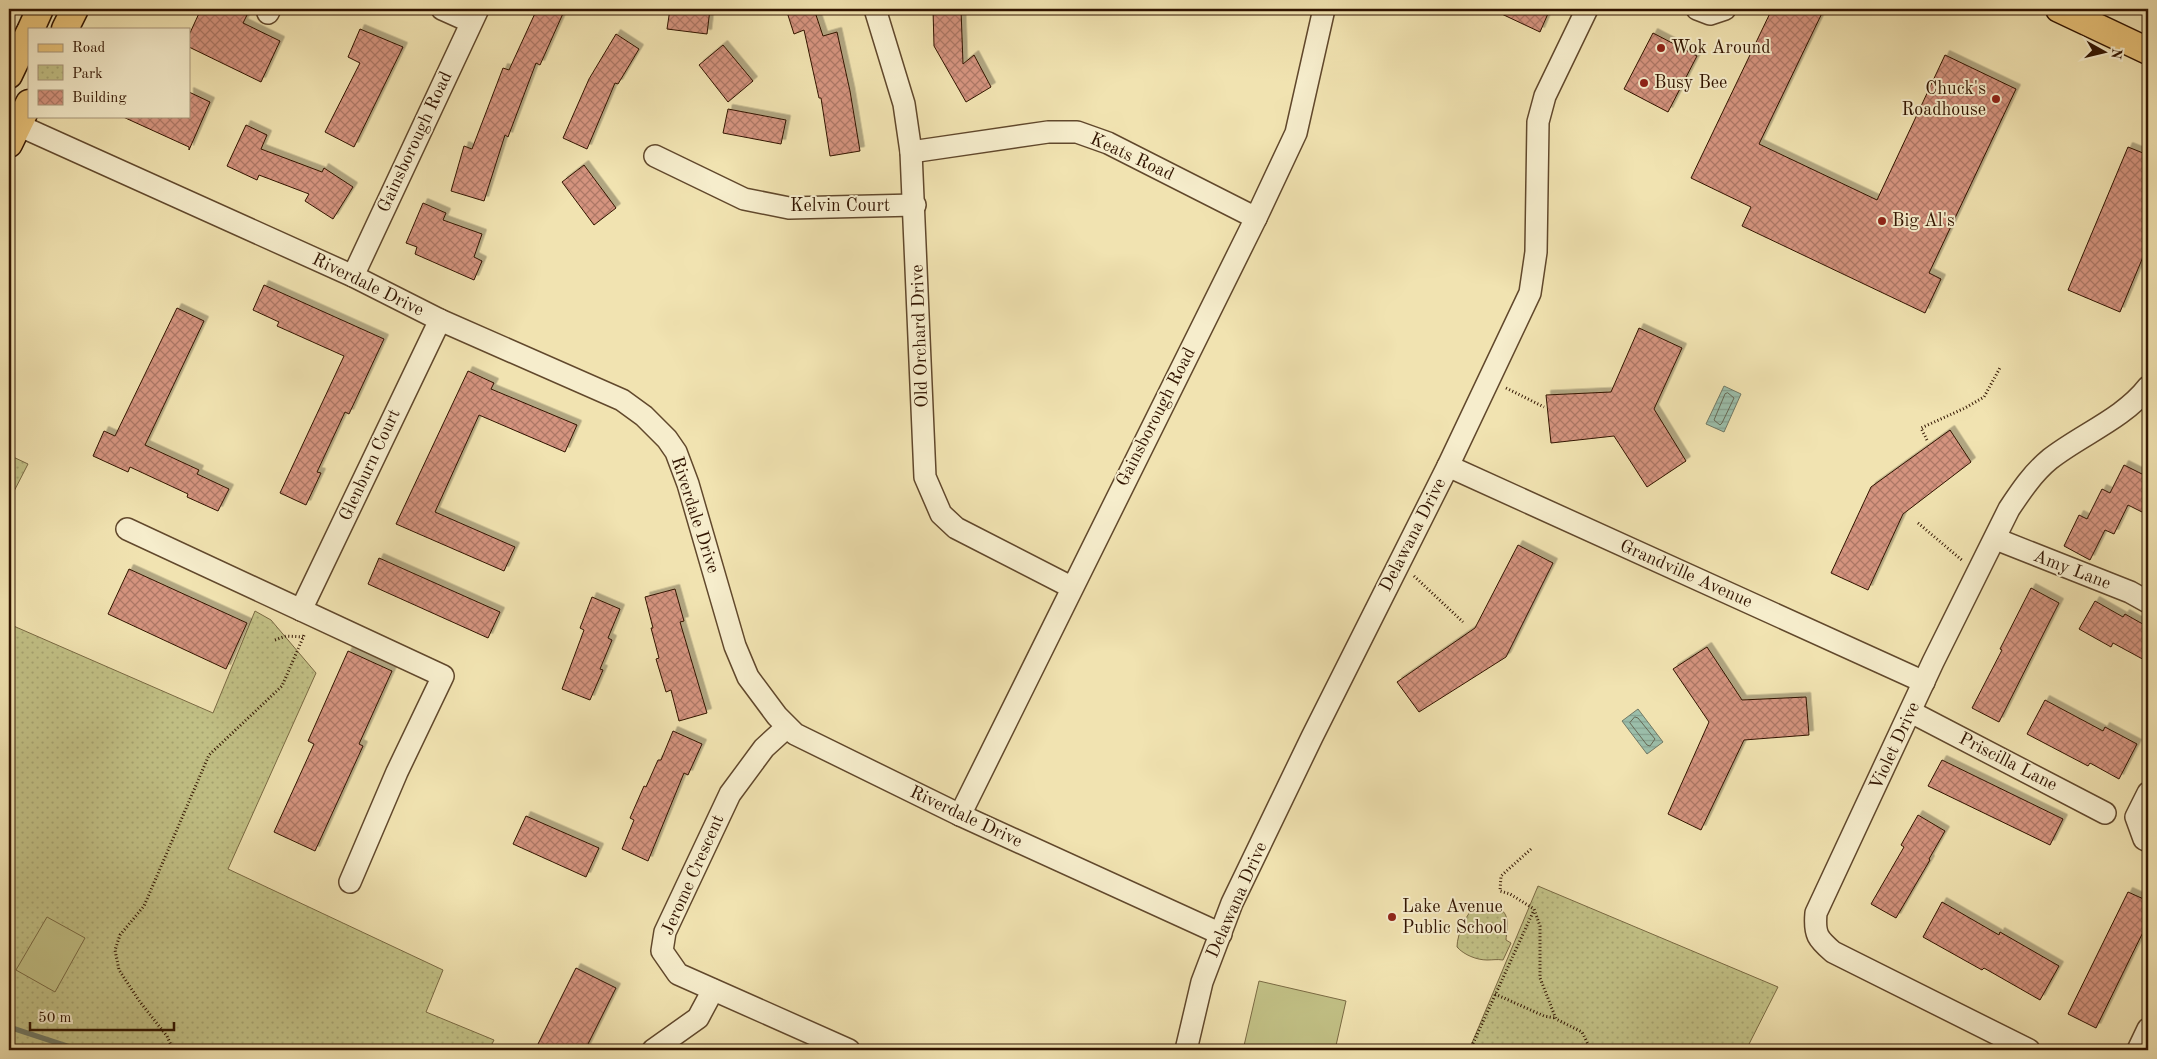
<svg xmlns="http://www.w3.org/2000/svg" width="2157" height="1059" font-family="'Old Standard TT',serif">
  <style>
    .park { fill: url(#park-dots); stroke: #7a6a43 }
    .garden { fill: #c2c186; stroke: #7a6a43 }
    .water { fill: url(#water-rules); stroke: #717a66 }
    .lines { fill: none; stroke-linecap: round; stroke-linejoin: round }
    .shore { stroke: #666955; stroke-width: 1 }
    .stream { stroke: #717a66; stroke-width: 5.5 }
    .building { fill: url(#building-cross-hatch); stroke: #311400; filter: url(#shadow) }
    .minor-casing { stroke: #61482c; stroke-width: 24 }
    .major-casing { stroke: #311400; stroke-width: 29 }
    .path { stroke: #311400; stroke-width: 3; stroke-dasharray: 1 2.5; stroke-linecap: butt }
    .minor { stroke: #f6edcc; stroke-width: 21 }
    .major { stroke: #e8c278; stroke-width: 26 }
    .poi-dot { fill: #8f2418; stroke: #f6edcc; stroke-width: 2 }
    .labels { text-anchor: middle; dominant-baseline: central; stroke-width: 4; stroke-linejoin: round; paint-order: stroke }
    .poi-label { font-size: 18px; fill: #311400; stroke: #f6edcc; text-anchor: start }
    .street-label { font-size: 18px; fill: #311400; stroke: #f6edcc }
  </style>
  <defs>
    <pattern id="park-dots" width="8" height="8" patternUnits="userSpaceOnUse" patternTransform="scale(1.25)"><rect width="8" height="8" fill="#c2c186"/><path d="M2 2h.1M6 6h.1" fill="none" stroke="#a7a572" stroke-width="1.8" stroke-linecap="round"/></pattern>
    <pattern id="water-rules" width="6" height="5" patternUnits="userSpaceOnUse" patternTransform="scale(1.25)"><rect width="6" height="5" fill="#9bbeaa"/><path d="M0 2.5h6" fill="none" stroke="#86a290"/></pattern>
    <pattern id="building-cross-hatch" width="8" height="8" patternUnits="userSpaceOnUse" patternTransform="scale(1.25)"><rect width="8" height="8" fill="#d5947f"/><path d="M0 0l8 8M0 8l8-8" fill="none" stroke="#ad7866"/></pattern>
    <filter id="shadow"><feDropShadow dx="4.5" dy="-4.5" stdDeviation="0" flood-color="#0004"/></filter>
  </defs>
  <rect width="100%" height="100%" fill="#f1e3b1"/>
  <filter id="stains"><feTurbulence type="fractalNoise" baseFrequency=".004" numOctaves="4"/><feColorMatrix values="0 0 0 0 .2 0 0 0 0 .09 0 0 0 0 .02 0 0 0 .5 -.17"/></filter>
  <radialGradient id="worn" r=".72"><stop offset=".6" stop-color="#630" stop-opacity="0"/><stop offset="1" stop-color="#630" stop-opacity=".3"/></radialGradient>
  <g class="park">
    <polygon points="9,455 28,464 9,501"/>
    <polygon points="255,611 271,620 316,673 228,869 443,970 426,1012 494,1040 489,1050 9,1050 9,624 213,713"/>
    <polygon points="1538,886 1778,987 1746,1050 1469,1050"/>
    <path d="M1477,904L1492,907H1497C1511,914 1507,926 1506,940L1511,943L1503,960C1497,959 1493,960 1487,960C1477,960 1464,955 1457,947C1457,934 1467,912 1477,904Z"/>
  </g>
  <g class="garden">
    <polygon points="47,917 85,938 55,992 16,970"/>
    <polygon points="1259,981 1346,1001 1335,1050 1243,1050"/>
  </g>
  <g class="water">
    <polygon points="1724,386 1741,394 1724,432 1706,424"/>
    <polygon points="1638,709 1663,742 1647,754 1622,721"/>
  </g>
  <g class="lines">
    <g class="shore">
      <polygon points="1728,393 1734,398 1722,423 1720,425 1714,420 1725,394"/>
      <polygon points="1635,717 1638,718 1655,739 1650,746 1647,745 1630,723"/>
    </g>
    <polyline class="stream" points="9,1027 79,1050"/>
  </g>
  <g class="building">
    <polygon points="201,9 250,9 243,23 280,41 261,82 189,47 189,35"/>
    <polygon points="537,9 565,9 540,65 536,63 508,137 505,135 484,201 451,191 464,146 472,149 503,68 509,70"/>
    <polygon points="670,9 710,9 707,34 667,29"/>
    <polygon points="786,9 814,9 823,36 837,32 850,91 860,151 830,156 821,98 819,98 804,30 794,34"/>
    <polygon points="933,9 961,9 963,64 974,55 991,87 966,102 934,46"/>
    <polygon points="1491,9 1550,9 1540,32"/>
    <polygon points="1772,9 1824,9 1759,144 1877,200 1945,55 2016,89 1929,273 1941,279 1925,313 1742,226 1751,207 1691,178"/>
    <polygon points="360,29 403,47 354,147 325,132 360,63 348,57"/>
    <polygon points="1653,33 1697,56 1668,112 1624,89"/>
    <polygon points="616,34 639,49 618,84 615,83 587,149 563,138 589,79"/>
    <polygon points="723,45 753,81 728,102 699,65"/>
    <polygon points="189,92 210,102 189,150 189,147 121,116 189,116"/>
    <polygon points="728,109 786,120 781,144 723,133"/>
    <polygon points="246,125 267,135 261,149 322,172 324,168 353,187 333,219 305,201 309,194 259,175 257,180 227,166"/>
    <polygon points="2128,147 2148,155 2148,245 2120,312 2068,290"/>
    <polygon points="584,165 616,208 594,225 562,182"/>
    <polygon points="423,203 446,213 443,220 482,234 474,257 482,261 474,280 415,254 417,247 406,243"/>
    <polygon points="264,285 384,339 349,414 345,412 317,472 321,473 306,505 280,493 344,356 277,326 279,322 253,310"/>
    <polygon points="177,308 204,321 145,445 199,470 197,474 229,489 218,511 187,497 188,494 130,467 128,472 93,456 104,431 115,436"/>
    <polygon points="1639,328 1682,348 1654,409 1686,461 1647,487 1614,436 1551,443 1546,395 1611,392"/>
    <polygon points="468,371 494,383 491,389 577,425 565,452 479,415 435,512 515,547 504,571 396,524"/>
    <polygon points="1950,430 1971,462 1903,514 1868,590 1831,573 1871,487"/>
    <polygon points="2124,465 2148,477 2148,515 2128,505 2114,534 2105,530 2090,560 2064,546 2079,515 2087,519 2102,489 2110,493"/>
    <polygon points="1518,545 1553,563 1506,657 1419,712 1397,682 1475,628"/>
    <polygon points="379,558 500,612 488,638 368,584"/>
    <polygon points="129,569 247,623 226,669 108,614"/>
    <polygon points="2031,588 2059,603 1999,722 1972,708 2002,650 2000,649"/>
    <polygon points="675,589 684,621 680,622 707,713 679,721 671,690 666,692 656,659 659,658 651,628 653,628 645,597"/>
    <polygon points="592,597 620,609 608,638 612,640 600,669 603,670 590,700 562,689 584,630 580,628"/>
    <polygon points="2095,601 2123,617 2125,614 2148,627 2148,662 2113,643 2111,647 2079,629"/>
    <polygon points="1707,647 1742,700 1806,697 1809,735 1744,740 1701,830 1668,814 1709,722 1673,669"/>
    <polygon points="348,651 392,671 359,744 363,746 315,851 274,832 314,744 308,741"/>
    <polygon points="2045,700 2103,731 2105,727 2137,744 2119,779 2090,763 2088,766 2027,734"/>
    <polygon points="673,731 702,744 688,775 684,773 648,861 622,849 634,820 630,818 644,786 646,787 658,760 661,760"/>
    <polygon points="1942,760 2063,819 2050,845 1928,786"/>
    <polygon points="1918,815 1945,831 1929,859 1930,860 1896,918 1871,904 1904,847 1901,845"/>
    <polygon points="526,816 599,848 586,877 513,844"/>
    <polygon points="2128,892 2148,901 2148,922 2096,1028 2068,1014"/>
    <polygon points="1942,902 1999,935 2000,932 2059,966 2040,1000 1984,968 1982,970 1923,937"/>
    <polygon points="576,968 616,988 585,1050 535,1050"/>
  </g>
  <g class="lines">
    <defs>
      <g id="minor">
        <polyline points="442,9 471,22"/>
        <polyline points="875,9 904,104 911,152 925,477 941,514 956,528 1071,587"/>
        <polyline points="1697,9 1710,14 1725,9"/>
        <polyline points="268,13 270,9"/>
        <polyline points="9,118 18,125 353,276 440,320 622,400 644,416 667,439 676,452 688,484 735,646 748,677 777,716 795,734 960,815 1221,934"/>
        <polyline points="911,152 1048,132 1077,132 1108,143 1256,218"/>
        <polyline points="655,156 744,199 789,208 915,205"/>
        <polyline points="353,276 478,9"/>
        <polyline points="1448,466 1924,682"/>
        <polyline points="127,529 443,676 397,772 350,882"/>
        <polyline points="1996,539 2130,592 2148,602"/>
        <polyline points="301,610 440,320"/>
        <polyline points="1911,712 2105,813"/>
        <polyline points="787,727 764,748 730,794 665,932 662,951 678,974 849,1050"/>
        <polyline points="2148,793 2136,817 2144,839 2148,841"/>
        <polyline points="960,815 1256,218 1296,133 1324,9"/>
        <polyline points="653,1050 698,1018 713,990"/>
        <polyline points="1186,1050 1202,982 1232,903 1312,737 1448,466 1530,293 1536,252 1538,122 1545,96 1587,9"/>
        <path d="M2029,1050L1833,952C1818,939 1814,935 1816,913L1933,662L2009,509C2021,491 2033,473 2050,459C2082,434 2123,419 2148,387"/>
        <polyline points="2138,1050 2148,1029"/>
      </g>
      <g id="major">
        <polyline points="2059,9 2148,51"/>
        <polyline points="31,29 40,9"/>
        <polyline points="65,29 75,9"/>
        <polyline points="9,75 29,33"/>
        <polyline points="9,144 29,103"/>
      </g>
    </defs>
    <use href="#minor" class="minor-casing"/>
    <use href="#major" class="major-casing"/>
    <g class="path">
      <polyline points="196,9 200,11"/>
      <polyline points="1506,388 1544,407"/>
      <polyline points="1927,440 1921,428 1965,408 1984,397 2001,366"/>
      <polyline points="1918,523 1963,561"/>
      <polyline points="1414,576 1463,622"/>
      <polyline points="275,640 286,636 303,637"/>
      <polyline points="1531,849 1501,876 1500,891 1510,894 1534,909 1540,926 1540,978 1556,1019 1582,1032 1591,1050"/>
      <polyline points="1495,994 1544,1016 1555,1018"/>
      <polyline points="173,1050 167,1036 140,1002 119,970 115,950 120,935 144,906 209,755 282,686 305,633"/>
      <polyline points="1470,1050 1534,910"/>
    </g>
    <use href="#minor" class="minor"/>
    <use href="#major" class="major"/>
  </g>
  <g class="poi-dot">
    <circle cx="1661" cy="48" r="5"/>
    <circle cx="1644" cy="83" r="5"/>
    <circle cx="1996" cy="99" r="5"/>
    <circle cx="1882" cy="221" r="5"/>
    <circle cx="1392" cy="917" r="5"/>
  </g>
  <g class="labels">
    <g class="poi-label">
      <text x="1671" y="48">Wok Around</text>
      <text x="1654" y="83">Busy Bee</text>
      <text x="1986" y="89" text-anchor="end">Chuck's<tspan x="1986" dy="21">Roadhouse</tspan></text>
      <text x="1892" y="221">Big Al's</text>
      <text x="1402" y="907">Lake Avenue<tspan x="1402" dy="21">Public School</tspan></text>
    </g>
    <g class="street-label">
      <text transform="translate(415 142) rotate(-65)">Gainsborough Road</text>
      <text transform="translate(1132 157) rotate(25)">Keats Road</text>
      <text x="840" y="206">Kelvin Court</text>
      <text transform="translate(368 285) rotate(26)">Riverdale Drive</text>
      <text transform="translate(920 336) rotate(-92)">Old Orchard Drive</text>
      <text transform="translate(1156 417) rotate(-63)">Gainsborough Road</text>
      <text transform="translate(370 465) rotate(-65)">Glenburn Court</text>
      <text transform="translate(695 515) rotate(72)">Riverdale Drive</text>
      <text transform="translate(1413 535) rotate(-63)">Delawana Drive</text>
      <text transform="translate(2072 570) rotate(21)">Amy Lane</text>
      <text transform="translate(1686 574) rotate(24)">Grandville Avenue</text>
      <text transform="translate(1895 746) rotate(-65)">Violet Drive</text>
      <text transform="translate(2008 762) rotate(27)">Priscilla Lane</text>
      <text transform="translate(966 817) rotate(25)">Riverdale Drive</text>
      <text transform="translate(693 875) rotate(-66)">Jerome Crescent</text>
      <text transform="translate(1237 900) rotate(-66)">Delawana Drive</text>
    </g>
  </g>
  <rect width="2157" height="1059" fill="none" stroke="#f1e3b1" stroke-width="30"/>
  <rect x="10" y="10" width="2137" height="1039" fill="none" stroke="#311400" stroke-width="2.5"/>
  <rect x="15" y="15" width="2127" height="1029" fill="none" stroke="#311400"/>
  <rect x="28" y="28" width="162" height="90" fill="#f6edcc" stroke="#a7967a"/>
  <rect x="38" y="44" width="25" height="8" fill="#e8c278" stroke="#a7967a"/>
  <text x="72" y="52" font-size="15" fill="#311400">Road</text>
  <rect x="38" y="65" width="25" height="15" fill="url(#park-dots)" stroke="#a7967a"/>
  <text x="72" y="78" font-size="15" fill="#311400">Park</text>
  <rect x="38" y="90" width="25" height="15" fill="url(#building-cross-hatch)" stroke="#a7967a"/>
  <text x="72" y="102" font-size="15" fill="#311400">Building</text>
  <g transform="translate(2104 52) rotate(98)" stroke="#f6edcc" stroke-width="4" paint-order="stroke">
  <path d="M0-4L9 19L0 12L-9 19Z" fill="#311400"/>
  <text y="-8" font-size="14" font-weight="bold" text-anchor="middle" fill="#311400">N</text>
  </g>
  <path d="M30 1022v8h144v-8" fill="none" stroke="#311400" stroke-width="2.5"/>
  <text x="38" y="1022" font-size="15" fill="#311400" stroke="#f6edcc" stroke-width="4" paint-order="stroke">50 m</text>
  <rect width="100%" height="100%" filter="url(#stains)"/>
  <rect width="100%" height="100%" fill="url(#worn)"/>
</svg>
